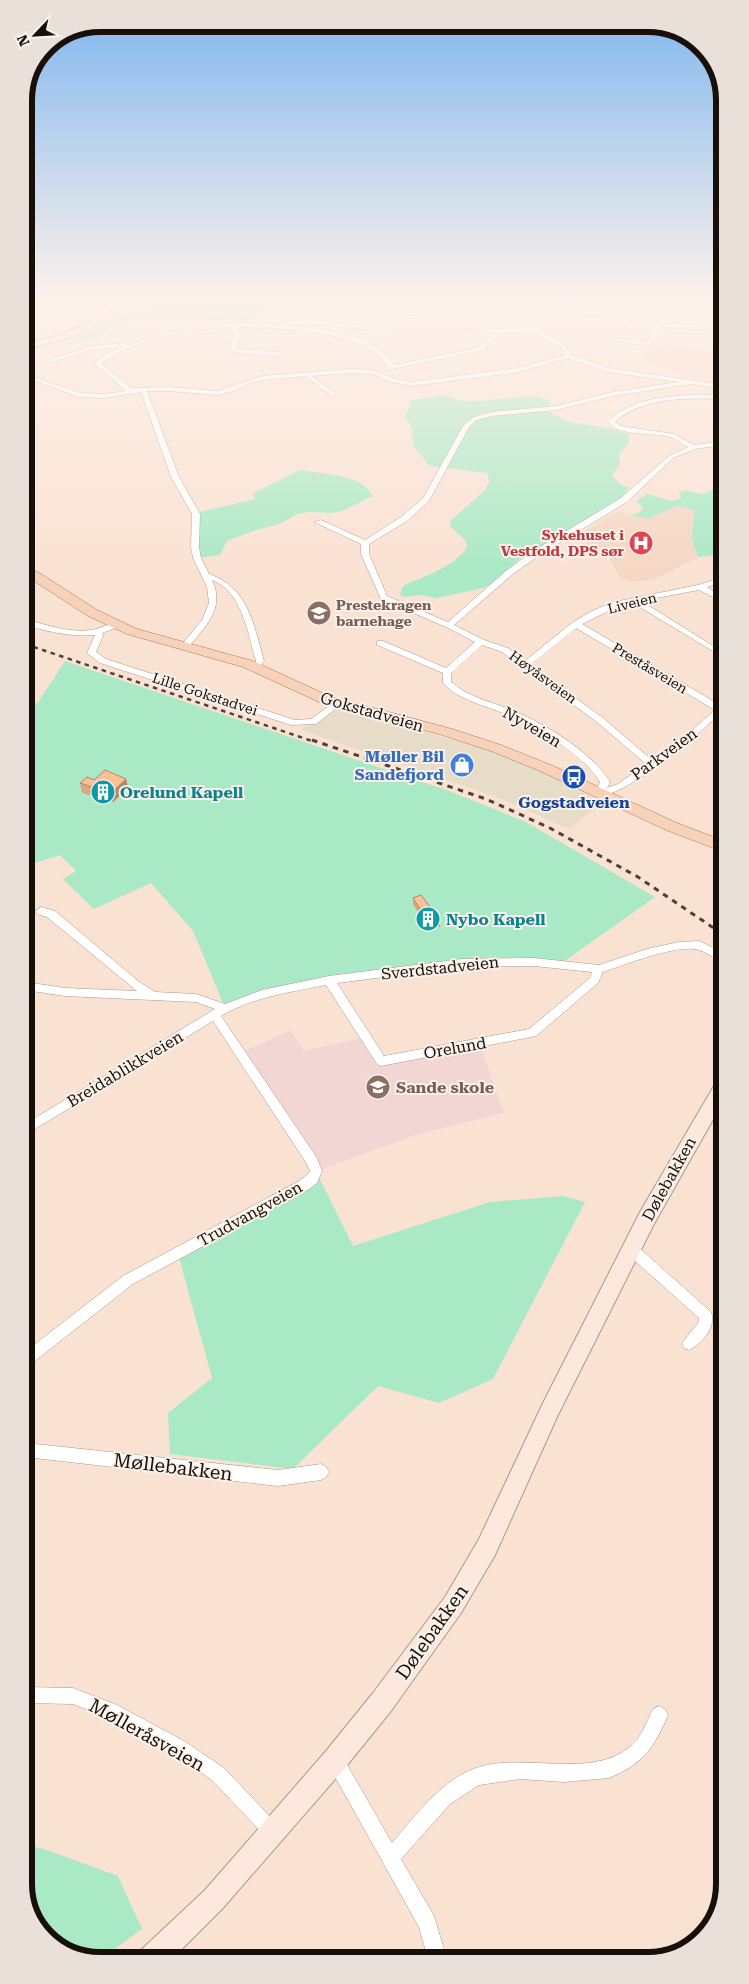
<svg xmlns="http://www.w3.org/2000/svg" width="749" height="1984" font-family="'Roboto Serif',serif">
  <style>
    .commercial { fill: #e7dcc7 }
    .built { fill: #f5d7c3 }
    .education { fill: #f1d6d3 }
    .green { fill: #aae9c5 }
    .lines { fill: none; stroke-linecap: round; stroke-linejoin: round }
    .minor-casing { stroke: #ae988a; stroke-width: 1 }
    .secondary-casing { stroke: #ae988a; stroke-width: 2 }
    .primary-casing { stroke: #a7795d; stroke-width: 1 }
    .minor { fill: #fff; fill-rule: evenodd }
    .secondary { fill: #fce8dc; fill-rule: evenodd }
    .primary { fill: #f8d1b9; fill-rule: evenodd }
    .rail-far1 { stroke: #4d413a; stroke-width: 2.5; stroke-dasharray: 4.5 4.5; stroke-linecap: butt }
    .rail { stroke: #4d413a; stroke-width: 3; stroke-dasharray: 5.5 5.5; stroke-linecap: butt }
    .wall { fill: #d8a681 }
    .shaded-wall { fill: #b08769 }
    .building { fill: #fbc196; stroke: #b08769 }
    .labels { text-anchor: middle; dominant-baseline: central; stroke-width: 4; stroke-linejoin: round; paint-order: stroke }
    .far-health-label { font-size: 14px; font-weight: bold; fill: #be3a42; stroke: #fcf2ec; text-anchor: end }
    .far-street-label { font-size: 14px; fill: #170f0a; stroke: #fcf2ec }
    .far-education-label { font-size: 14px; font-weight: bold; fill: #785e54; stroke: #fcf2ec; text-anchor: start }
    .street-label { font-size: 16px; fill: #170f0a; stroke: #fcf2ec }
    .shop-label { font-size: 16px; font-weight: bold; fill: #366cbe; stroke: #fcf2ec; text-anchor: end }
    .culture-label { font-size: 16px; font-weight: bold; fill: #0d838f; stroke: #fcf2ec; text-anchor: start }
    .transit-label { font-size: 16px; font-weight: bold; fill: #164399; stroke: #fcf2ec }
    .education-label { font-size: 16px; font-weight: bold; fill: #785e54; stroke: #fcf2ec; text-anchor: start }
    .near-street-label { font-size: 19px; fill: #170f0a; stroke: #fcf2ec }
    .rim { fill: none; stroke: #170f0a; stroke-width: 6 }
  </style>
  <rect width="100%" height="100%" fill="#fae2d3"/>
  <polygon class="commercial" points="330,706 483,748 541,770 602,803 569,829 499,798 301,730"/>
  <g class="built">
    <polygon points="655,344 723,354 723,384 684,377 643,359"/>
    <polygon points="678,506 695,510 691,527 694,549 699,557 653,580 630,582 620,577 606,551 576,537 618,511 636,518 647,519"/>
  </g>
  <polygon class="education" points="291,1030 304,1051 366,1037 381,1061 479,1044 504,1113 416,1135 316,1171 240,1053"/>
  <g class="green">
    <polygon points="189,296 276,296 272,299 277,304 250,320 251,324 233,323 235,319 212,321 200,318 150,318 130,320 108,329 100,337 67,345 66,343 69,341 156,302"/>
    <polygon points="574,300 620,300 622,307 568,305"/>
    <path d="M444,395C451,396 459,401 466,401C485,403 538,390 551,402L547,409C570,430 605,422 629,435V443L619,455L620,464L612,475L619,483L629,488L624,496L545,545L521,558L493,583L483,588L437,598L418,595L405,597L400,595L402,588L405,585C421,578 463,563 467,545L464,539L451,527L450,521L483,492L490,482L487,473L430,466L414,447L411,427L405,417L407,410L411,405L409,401Z"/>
    <path d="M300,470C319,474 364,474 373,496L342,511L332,513L309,512L297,514L280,524L256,530L227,541L220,555L197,558L196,529L199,512L256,499L252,494Z"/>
    <path d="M723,486V554L699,557C689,542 692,526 695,510L678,506L647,519L631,516L640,512L643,508L636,501L647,494L671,501L681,498L679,492L686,490L702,494Z"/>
    <polygon points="65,661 449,791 526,822 655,897 559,965 508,961 329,980 225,1008 193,931 151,883 94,909 63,879 76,871 60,855 25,866 25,713 39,701"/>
    <polygon points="316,1171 353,1246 490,1202 563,1196 585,1202 493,1379 439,1403 378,1386 293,1469 170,1454 168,1413 212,1378 178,1254 238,1223 271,1195"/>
    <polygon points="26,1846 41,1848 118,1876 142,1929 100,1960 54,1944 26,1903"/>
  </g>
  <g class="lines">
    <defs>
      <g id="minor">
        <path d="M571,296H577L557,315L627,319L630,321L627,323L553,318L540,330L566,346L571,355L609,368L723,385V389L691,384L613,396L556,410L492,416L476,420L469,427L429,501L407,521L369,544V554L387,596L448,622L507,570L535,550L621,498L669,456L688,447C682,444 676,439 670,437C654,432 617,437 608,422C632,394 688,394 723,395V399C688,398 642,397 615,422L621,426L674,434L694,445L723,441V445L695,449L673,458L627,502L541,554L513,574L454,625L484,640L508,648L525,661L573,622L592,611L614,602L698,585L723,577V582L707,587L723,597V602L699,590L641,601L723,652V657L633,603L619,606L582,624L720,705L723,704V714L721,713C690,741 640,786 600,797L595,794L600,782C583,753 532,725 500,712C481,704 457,699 443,683V673L377,645V641H383L446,668L475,642L446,627L381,599L361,554V544L314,522L321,520L365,540L401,517L423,498L463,426L472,418L491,412L556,406L613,392L678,382L608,372L568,358L519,372L412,386L391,382L372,374L350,373L312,376L334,393L335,394L332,396L305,376L263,380L250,383L234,391L218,395L169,391H147L179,477L200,514L199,547L201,558L209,574C248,587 254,625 264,661L258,669L255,670L251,667L256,661C248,634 242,591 212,580C226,609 204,628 187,649H181L180,647L202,620L209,603L207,587L193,558L191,547L192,514L171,477L141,392L104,398L79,397L31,379L36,378L80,393L104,394L126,391L94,363L106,354L122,347L92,350L48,363L45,361L91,346L125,343L128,345C154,335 182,328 209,325C254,320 331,325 371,344C381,349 388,357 394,365L471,349L479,347L495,333L321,302L319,299L489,329L534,328ZM230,327L234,335L230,347L233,351L242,354L280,356L283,354L280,352L237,349L236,347L240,335L236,327C274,328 335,330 368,348C376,352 383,359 388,366L384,368L387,370L475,352L483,349L502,333L535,332L561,348L565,355L518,368L412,382L395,379L373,370L350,369L263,376L218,391L169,387L131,388L101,363C137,339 187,329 230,327ZM576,628L715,710L682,739L652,760L603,718L530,665ZM482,645L502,652L597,722L646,764L618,784L607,788L610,782C590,750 542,722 507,708C488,701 467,696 451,682V673Z"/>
        <polygon points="315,320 388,328 391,330 388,332 315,324 280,325 277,323 280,321"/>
        <polygon points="644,322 723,327 723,331 661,327 655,339 647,346 607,339 610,337 646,342 650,337 655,326 642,325 642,323"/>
        <path d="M25,619C47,625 68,633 91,630C101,629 109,622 118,623V627L102,633L103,636L96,652L106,659L295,720L311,719L336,701L339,700L343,703L316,724L291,725L100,663L87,653L95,635C70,637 47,632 25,624Z"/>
        <path d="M41,907L55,911L138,981L155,992L196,994L225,1004L262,990L329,976L462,959L534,958L599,965L647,949L679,942L699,941L724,953V962C715,959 708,953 699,950C679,943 624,965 603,972L598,983L536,1036L381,1066L377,1064L326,985C291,992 252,997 221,1016L317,1158L322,1171L317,1183L309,1189L133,1284L31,1364L26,1366V1351L123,1276L299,1181L307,1175L310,1171L307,1164L213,1021L25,1135V1124L215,1009L196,1002L65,996L25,990V982L65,988L137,991L47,917L37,914L36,911ZM534,966L592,972L590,978L529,1029L384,1056L337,983L462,967Z"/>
        <path d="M631,1243L636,1245L711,1312C717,1326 702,1344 689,1350L684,1348L682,1343L698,1323L699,1318L626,1253L624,1249L626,1245Z"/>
        <polygon points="26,1443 278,1470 321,1464 326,1467 329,1472 326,1477 321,1480 278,1486 26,1457"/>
        <polygon points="26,1687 73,1688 117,1705 184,1741 224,1768 279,1826 282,1832 279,1838 273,1841 267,1838 212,1780 172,1753 106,1717 73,1704 26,1703"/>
        <path d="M659,1706L665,1709L668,1715C654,1748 643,1764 609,1778L564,1782L520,1779L479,1785L450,1804L401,1859L434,1916L447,1959H428L419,1927L329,1766L326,1760L329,1754L335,1751L341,1754L392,1843C415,1816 439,1783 473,1769C522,1750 591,1782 632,1745C642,1736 647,1721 653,1709Z"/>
      </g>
      <g id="secondary">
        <polygon points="152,296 164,296 141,304 69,338 24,350 24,344 63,334 135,300"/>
        <polygon points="471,296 723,297 723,301 475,298"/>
        <polygon points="724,1077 724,1100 654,1224 557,1417 495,1555 461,1613 391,1711 344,1769 223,1908 171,1960 137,1960 141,1950 205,1890 326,1751 373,1693 445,1597 479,1539 543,1403 640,1212 718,1079"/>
      </g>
      <polygon id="primary" points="25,566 41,574 97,610 137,629 253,661 329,696 452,729 501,745 551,765 677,823 724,841 724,852 666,830 540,771 491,751 442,735 319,702 243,667 127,634 88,616 25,575"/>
    </defs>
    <use href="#minor" class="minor-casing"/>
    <use href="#secondary" class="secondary-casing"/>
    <use href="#primary" class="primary-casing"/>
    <use href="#minor" class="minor"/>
    <use href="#secondary" class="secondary"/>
    <use href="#primary" class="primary"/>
    <polyline class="rail-far1" points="25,644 315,742"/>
    <polyline class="rail" points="312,740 486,799 550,828 638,877 724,935"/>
  </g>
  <g class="wall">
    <polygon points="126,779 128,788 113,802 82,793 80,783 94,780"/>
    <polygon points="413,898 440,926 429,930 413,904"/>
  </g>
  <g class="shaded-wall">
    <polygon points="126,779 128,788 113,802 111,793"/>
    <polygon points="440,920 440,926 429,930 430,924"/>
  </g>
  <g class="building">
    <polygon points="105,770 126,779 111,793 80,783 87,777 94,780"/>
    <polygon points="421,895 440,920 430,924 413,898"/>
  </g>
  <linearGradient id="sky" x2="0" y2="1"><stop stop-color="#7fb6ef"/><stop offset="0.52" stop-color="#fdf2eb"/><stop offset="1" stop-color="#fdf2eb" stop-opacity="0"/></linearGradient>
  <rect width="749" height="573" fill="url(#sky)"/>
  <defs>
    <symbol id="hospital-disc" viewBox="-11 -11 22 22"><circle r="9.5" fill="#e0444e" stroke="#fcf2ec"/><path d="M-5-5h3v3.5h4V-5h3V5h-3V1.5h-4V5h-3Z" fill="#fff"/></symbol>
    <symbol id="school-disc" viewBox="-11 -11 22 22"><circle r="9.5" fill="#8d6e63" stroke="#fcf2ec"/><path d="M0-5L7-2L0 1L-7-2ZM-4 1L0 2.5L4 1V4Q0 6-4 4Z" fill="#fff"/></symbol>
    <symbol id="shop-disc" viewBox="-11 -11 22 22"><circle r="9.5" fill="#3f7fe0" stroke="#fcf2ec"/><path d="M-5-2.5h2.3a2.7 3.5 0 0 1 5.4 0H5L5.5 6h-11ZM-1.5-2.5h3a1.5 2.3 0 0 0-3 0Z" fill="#fff"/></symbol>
    <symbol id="bus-disc" viewBox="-11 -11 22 22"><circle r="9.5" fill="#1a4fb4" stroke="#fcf2ec"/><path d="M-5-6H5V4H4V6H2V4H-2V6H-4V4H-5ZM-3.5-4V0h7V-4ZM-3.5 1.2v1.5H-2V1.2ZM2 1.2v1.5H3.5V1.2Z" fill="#fff"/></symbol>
    <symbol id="building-disc" viewBox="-11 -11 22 22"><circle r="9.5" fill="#0f9aa8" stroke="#fcf2ec"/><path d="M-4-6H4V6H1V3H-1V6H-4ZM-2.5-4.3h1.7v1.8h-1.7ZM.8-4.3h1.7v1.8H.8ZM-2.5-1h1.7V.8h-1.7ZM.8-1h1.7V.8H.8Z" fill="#fff"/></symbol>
  </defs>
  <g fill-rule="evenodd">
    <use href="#hospital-disc" x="627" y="529" width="28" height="28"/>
    <use href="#school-disc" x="305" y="599" width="28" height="28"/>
    <use href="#shop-disc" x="448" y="751" width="28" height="28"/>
    <use href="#bus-disc" x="560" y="763" width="28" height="28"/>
    <use href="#building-disc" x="89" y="778" width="28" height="28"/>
    <use href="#building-disc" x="414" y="905" width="28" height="28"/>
    <use href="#school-disc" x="364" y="1073" width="28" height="28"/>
  </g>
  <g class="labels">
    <g class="far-health-label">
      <text x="624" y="535">Sykehuset i<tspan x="624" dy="16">Vestfold, DPS sør</tspan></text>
    </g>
    <g class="far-street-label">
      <text transform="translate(632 603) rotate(-14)">Liveien</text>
      <text transform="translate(650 668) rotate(31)">Preståsveien</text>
      <text transform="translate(543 677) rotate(36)">Høyåsveien</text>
      <text transform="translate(205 694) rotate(18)">Lille Gokstadvei</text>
    </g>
    <g class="far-education-label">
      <text x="336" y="605">Prestekragen<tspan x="336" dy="16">barnehage</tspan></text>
    </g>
    <g class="street-label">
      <text transform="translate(372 712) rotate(16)">Gokstadveien</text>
      <text transform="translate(532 727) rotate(30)">Nyveien</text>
      <text transform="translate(664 754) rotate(-36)">Parkveien</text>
      <text transform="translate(440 968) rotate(-6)">Sverdstadveien</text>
      <text transform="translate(455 1048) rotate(-10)">Orelund</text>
      <text transform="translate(125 1069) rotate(-31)">Breidablikkveien</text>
      <text transform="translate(669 1179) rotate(-61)">Dølebakken</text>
      <text transform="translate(250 1214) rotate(-29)">Trudvangveien</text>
    </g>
    <g class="shop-label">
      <text x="444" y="756">Møller Bil<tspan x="444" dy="18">Sandefjord</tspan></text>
    </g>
    <g class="culture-label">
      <text x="120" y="792">Orelund Kapell</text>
      <text x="446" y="919">Nybo Kapell</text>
    </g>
    <g class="transit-label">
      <text x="574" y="802">Gogstadveien</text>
    </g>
    <g class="education-label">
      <text x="396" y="1087">Sande skole</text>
    </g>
    <g class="near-street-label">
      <text transform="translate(173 1467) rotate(7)">Møllebakken</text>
      <text transform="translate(432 1632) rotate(-55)">Dølebakken</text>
      <text transform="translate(147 1735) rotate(29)">Mølleråsveien</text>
    </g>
  </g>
  <path d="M0 0H749V1984H0ZM100 32H648A68 68 0 0 1 716 100V1884A68 68 0 0 1 648 1952H100A68 68 0 0 1 32 1884V100A68 68 0 0 1 100 32Z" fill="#eae0da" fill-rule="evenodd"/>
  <path class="rim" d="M100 32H648A68 68 0 0 1 716 100V1884A68 68 0 0 1 648 1952H100A68 68 0 0 1 32 1884V100A68 68 0 0 1 100 32Z"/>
  <g transform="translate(35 35) rotate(245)" stroke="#fcf2ec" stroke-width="4" paint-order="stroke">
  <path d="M0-4L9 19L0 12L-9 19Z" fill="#170f0a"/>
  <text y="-8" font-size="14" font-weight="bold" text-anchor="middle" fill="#170f0a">N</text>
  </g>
</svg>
